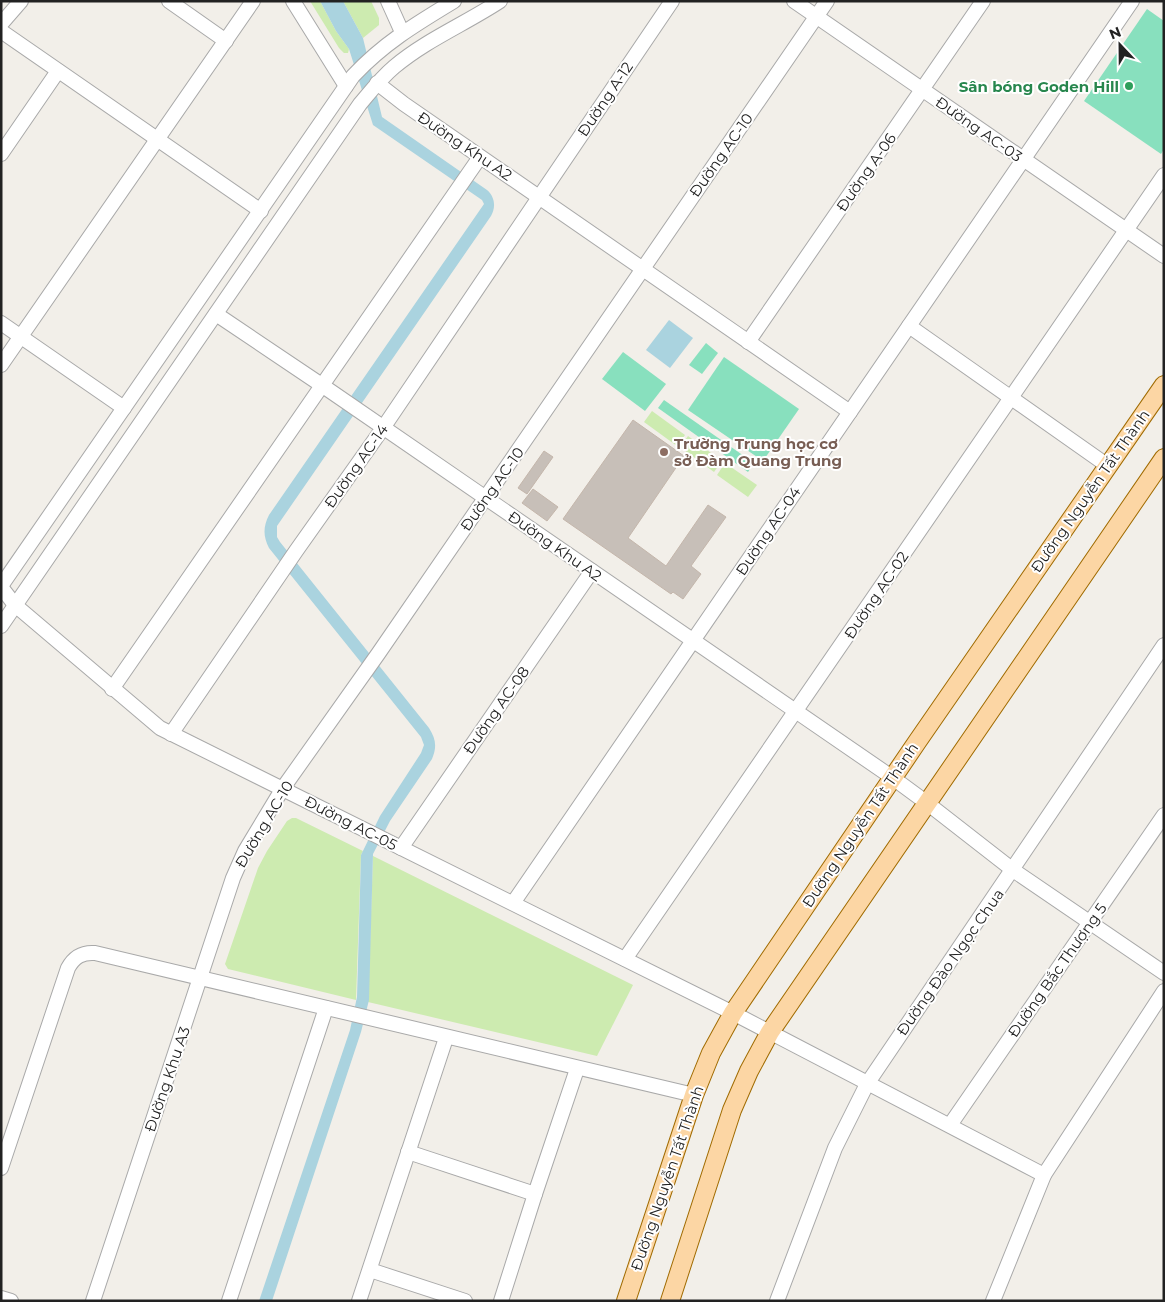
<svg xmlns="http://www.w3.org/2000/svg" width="1165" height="1302" font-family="Montserrat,sans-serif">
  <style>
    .grass { fill: #cdebb0 }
    .pitch { fill: #88e0be }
    .water { fill: #aad3df }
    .building { fill: #c7bfb8; stroke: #c4b6ab }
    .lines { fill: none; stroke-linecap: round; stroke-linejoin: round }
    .minor-casing { stroke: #a9a9a9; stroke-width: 16 }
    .major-casing { stroke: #a06b00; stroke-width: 20 }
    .minor { stroke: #fff; stroke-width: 14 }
    .major { stroke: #fcd6a4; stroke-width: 18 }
    .leisure-dot { fill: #2e9e5b; stroke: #fff; stroke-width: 2 }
    .education-dot { fill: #8d6e63; stroke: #fff; stroke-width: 2 }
    .labels { text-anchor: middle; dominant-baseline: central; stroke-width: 4; stroke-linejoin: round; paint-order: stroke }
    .leisure-label { font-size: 15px; font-weight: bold; fill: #27864d; stroke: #fff; text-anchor: end }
    .street-label { font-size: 15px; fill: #222; stroke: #fff }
    .education-label { font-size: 15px; font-weight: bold; fill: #785e54; stroke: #fff; text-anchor: start }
  </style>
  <rect width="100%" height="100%" fill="#f2efe9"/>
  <g class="grass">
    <polygon points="310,1 320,1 336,31 349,49 348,53 344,53 339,48"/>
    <polygon points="343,1 371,1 379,18 379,25 363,38"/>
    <polygon points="652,411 685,435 677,446 644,422"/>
    <polygon points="688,436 722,461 714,472 680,447"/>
    <polygon points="725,463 757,485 748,497 717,475"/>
    <polygon points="292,818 296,818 363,851 361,855 356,1000 228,969 225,964 258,868 267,851 287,821"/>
    <polygon points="373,856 633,985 597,1056 368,1002"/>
  </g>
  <g class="pitch">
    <polygon points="1147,9 1164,21 1164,149 1161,154 1084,101"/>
    <polygon points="706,343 718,353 702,374 689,365"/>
    <polygon points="623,352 666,384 645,411 602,379"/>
    <polygon points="724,357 799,409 763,461 688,410"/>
    <polygon points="664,400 754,463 748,472 658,408"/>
  </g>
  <g class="water">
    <path d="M320,1H343L363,38L382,117L487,190C495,197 496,207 491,216L277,526V537L280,542L429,728C436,739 437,747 432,759L390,821L373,854L369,1000L361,1032L272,1301H259L350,1030L357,997L361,855L380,816L421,753L424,745L421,737L269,548C263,536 263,527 269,515L484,204L482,200L373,125L349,49L336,31Z"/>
    <polygon points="669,320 693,338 670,368 646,350"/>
  </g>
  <g class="building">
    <polygon points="633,420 684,456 628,538 666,566 708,505 726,517 691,566 701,574 683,599 673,592 671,594 563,519"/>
    <polygon points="544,451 553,457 527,494 518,488"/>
    <polygon points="533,489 558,507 547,521 522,503"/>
  </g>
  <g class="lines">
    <defs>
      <g id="minor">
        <polyline points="169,1 226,41"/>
        <polyline points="293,1 346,86"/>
        <polyline points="388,1 402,32"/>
        <polyline points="794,1 1164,256"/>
        <polyline points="1,24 21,1"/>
        <polyline points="1,31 261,211"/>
        <polyline points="377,83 404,104 850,412"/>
        <polyline points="1,154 58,71"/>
        <polyline points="216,314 323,386 893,778 927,803 1013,870 1164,973"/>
        <polyline points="1,323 124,408"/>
        <polyline points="909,326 1108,466"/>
        <polyline points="748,342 983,1"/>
        <polyline points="1,365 253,1"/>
        <path d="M1,586L353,76C384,43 416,24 454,1"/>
        <polyline points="1,587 15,605 160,728 733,1013 1044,1175"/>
        <path d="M1,626L360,104C371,91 381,78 394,67C426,40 465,24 500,1"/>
        <polyline points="112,689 480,157"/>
        <polyline points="171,734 296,551 383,428 672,1"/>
        <polyline points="401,848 592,571"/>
        <polyline points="513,903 1132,1"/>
        <polyline points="625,959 1164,175"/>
        <polyline points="950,1125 1164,815"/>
        <polyline points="408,1152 535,1194"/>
        <path d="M1,1168L68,968C74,957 82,952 95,953L694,1095"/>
        <polyline points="370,1270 465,1301"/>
        <polyline points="1,1298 11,1301"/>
        <polyline points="93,1301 233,878 245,851 283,788 378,654 827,1"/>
        <polyline points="229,1301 326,1008"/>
        <polyline points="359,1301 446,1038"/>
        <polyline points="501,1301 535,1194 577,1069"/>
        <polyline points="777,1301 835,1148 867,1084 1164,645"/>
        <polyline points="993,1301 1044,1175 1164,991"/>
      </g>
      <g id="major">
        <polyline points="626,1301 694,1095 711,1053 733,1013 917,742 1164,385"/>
        <polyline points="670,1301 732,1110 749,1071 770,1032 1164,458"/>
      </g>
    </defs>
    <use href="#minor" class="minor-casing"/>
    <use href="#major" class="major-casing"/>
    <use href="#minor" class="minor"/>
    <use href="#major" class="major"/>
  </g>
  <circle class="leisure-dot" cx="1129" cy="86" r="5"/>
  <circle class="education-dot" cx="664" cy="452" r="5"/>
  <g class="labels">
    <g class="leisure-label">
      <text x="1119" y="86">Sân bóng Goden Hill</text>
    </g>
    <g class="street-label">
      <text transform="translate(605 99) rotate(-56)">Đường A-12</text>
      <text transform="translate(979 129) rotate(35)">Đường AC-03</text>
      <text transform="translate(465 146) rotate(34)">Đường Khu A2</text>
      <text transform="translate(721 155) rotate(-55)">Đường AC-10</text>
      <text transform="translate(866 172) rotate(-55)">Đường A-06</text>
      <text transform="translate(356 466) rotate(-55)">Đường AC-14</text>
      <text transform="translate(492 489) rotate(-55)">Đường AC-10</text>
      <text transform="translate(1090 491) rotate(-55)">Đường Nguyễn Tất Thành</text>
      <text transform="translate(768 531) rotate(-56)">Đường AC-04</text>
      <text transform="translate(555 546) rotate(35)">Đường Khu A2</text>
      <text transform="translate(876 595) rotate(-56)">Đường AC-02</text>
      <text transform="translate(496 710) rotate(-55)">Đường AC-08</text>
      <text transform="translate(351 823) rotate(27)">Đường AC-05</text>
      <text transform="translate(264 824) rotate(-59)">Đường AC-10</text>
      <text transform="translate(860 825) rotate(-56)">Đường Nguyễn Tất Thành</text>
      <text transform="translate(950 962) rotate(-55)">Đường Đào Ngọc Chua</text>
      <text transform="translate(1057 970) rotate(-55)">Đường Bắc Thượng 5</text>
      <text transform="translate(167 1079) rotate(-71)">Đường Khu A3</text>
      <text transform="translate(667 1178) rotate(-71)">Đường Nguyễn Tất Thành</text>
    </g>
    <g class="education-label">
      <text x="674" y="443">Trường Trung học cơ<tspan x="674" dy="17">sở Đàm Quang Trung</tspan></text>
    </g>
  </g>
  <rect width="1165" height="1302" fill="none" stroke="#222222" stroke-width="5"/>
  <g transform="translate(1120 45) rotate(338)" stroke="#ffffff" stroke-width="4" paint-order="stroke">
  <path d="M0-4L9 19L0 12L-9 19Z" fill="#222222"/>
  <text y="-8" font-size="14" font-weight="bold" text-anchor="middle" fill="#222222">N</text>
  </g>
</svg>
